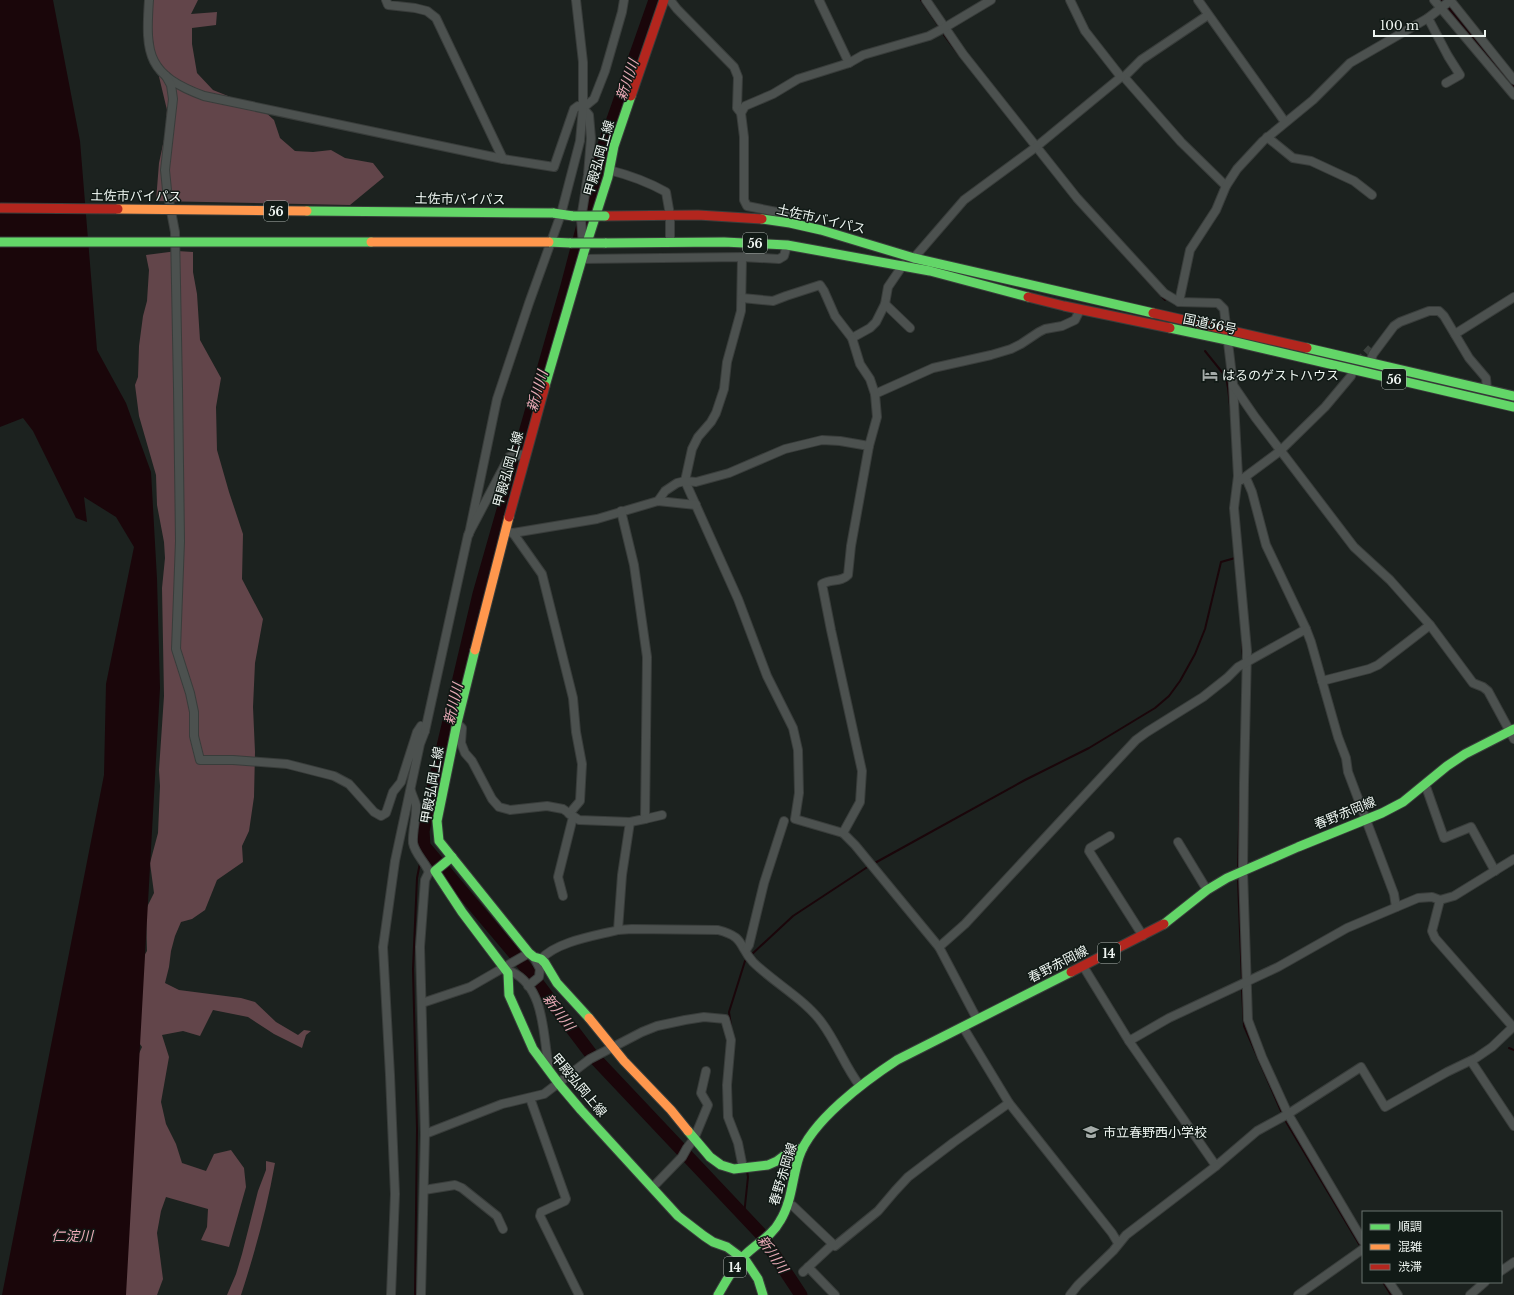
<svg xmlns="http://www.w3.org/2000/svg" width="1514" height="1295" font-family="'Libre Baskerville','Noto Sans JP',serif">
  <style>
    .forest { fill: #62454a }
    .water { fill: #1a060a }
    .lines { fill: none; stroke-linecap: round; stroke-linejoin: round }
    .stream { stroke: #1a060a; stroke-width: 2 }
    .canal { stroke: #1a060a; stroke-width: 8 }
    .river { stroke: #1a060a; stroke-width: 13 }
    .street-tunnel { stroke: #3c423e; stroke-width: 8; stroke-dasharray: 8 4; stroke-linecap: butt }
    .street-casing { stroke: #393d3b; stroke-width: 10 }
    .fast-casing { stroke: #393d3b; stroke-width: 11 }
    .slow-casing { stroke: #393d3b; stroke-width: 11 }
    .jam-casing { stroke: #393d3b; stroke-width: 11 }
    .street { stroke: #4c514f; stroke-width: 8 }
    .fast { stroke: #63d668; stroke-width: 9 }
    .slow { stroke: #ff974d; stroke-width: 9 }
    .jam { stroke: #b3261e; stroke-width: 9 }
    .fast-bridge-casing { stroke: #393d3b; stroke-width: 11; stroke-linecap: butt }
    .slow-bridge-casing { stroke: #393d3b; stroke-width: 11; stroke-linecap: butt }
    .jam-bridge-casing { stroke: #393d3b; stroke-width: 11; stroke-linecap: butt }
    .fast-bridge { stroke: #63d668; stroke-width: 9 }
    .slow-bridge { stroke: #ff974d; stroke-width: 9 }
    .jam-bridge { stroke: #b3261e; stroke-width: 9 }
    .labels { text-anchor: middle; dominant-baseline: central; stroke-width: 3; stroke-linejoin: round; paint-order: stroke }
    .shield { fill: #111a16; stroke: #acb3af; stroke-width: 1 }
    .shield-label { font-size: 12px; font-weight: bold; fill: #eef5f1 }
    .street-label { font-size: 13px; fill: #eef5f1; stroke: #111a16 }
    .poi-label { font-size: 13px; fill: #eef5f1; stroke: #111a16; text-anchor: start }
    .water-label { font-size: 14px; font-style: italic; fill: #ecabb8; stroke: #111a16 }
  </style>
  <rect width="100%" height="100%" fill="#1c221f"/>
  <g class="forest">
    <polygon points="149,0 198,0 191,14 217,12 216,25 192,28 192,44 197,73 213,90 263,110 274,120 280,138 295,151 313,152 331,150 345,158 373,163 384,177 350,205 156,201 159,163 165,135 167,110 155,60"/>
    <polygon points="177,251 193,252 193,272 197,294 200,340 221,378 216,407 217,450 229,492 243,534 242,579 263,619 255,663 253,707 255,752 254,797 249,831 242,846 243,862 217,880 205,910 192,919 181,922 175,936 171,951 169,967 165,983 179,990 241,998 255,1002 276,1022 298,1035 304,1030 311,1031 306,1035 302,1048 274,1034 248,1017 213,1010 200,1036 183,1031 162,1035 169,1057 161,1102 166,1124 176,1144 182,1163 206,1171 214,1154 231,1150 244,1168 246,1187 229,1247 201,1240 207,1227 208,1209 166,1197 161,1211 157,1233 163,1279 157,1295 116,1295 136,1060 142,1047 133,1034 139,964 147,951 146,909 154,893 150,863 158,833 160,786 159,770 164,696 162,588 165,558 164,542 157,505 156,475 139,416 135,385 138,377 139,346 143,316 147,301 149,270 146,255"/>
    <path d="M266,1161L275,1163C267,1208 255,1252 241,1295H227L236,1274L242,1254L258,1191L266,1170Z"/>
  </g>
  <polygon class="water" points="0,0 53,0 80,141 97,350 126,403 151,472 157,579 160,688 126,1295 2,1295 104,775 106,684 134,547 116,517 84,497 87,522 76,518 33,431 23,418 0,427"/>
  <g class="lines">
    <g class="stream">
      <polyline points="921,0 938,25"/>
      <polyline points="944,35 959,55"/>
      <polyline points="1108,237 1165,300"/>
      <polyline points="1205,351 1226,377 1228,388 1231,414"/>
      <polyline points="1242,639 1243,659"/>
      <polyline points="422,855 424,846"/>
      <polyline points="873,864 1025,780 1089,748 1155,708 1169,696 1180,681 1195,654 1205,629 1221,562 1235,558"/>
      <polyline points="1238,869 1240,791"/>
      <polyline points="1238,881 1242,981"/>
      <polyline points="751,955 793,916 869,866"/>
      <polyline points="1242,990 1244,1026 1281,1111"/>
      <polyline points="731,1026 729,1012 745,961 747,959"/>
      <polyline points="1509,1048 1514,1050"/>
      <polyline points="1285,1120 1359,1244"/>
      <polyline points="744,1215 748,1177 747,1171"/>
      <polyline points="1383,1282 1391,1295"/>
      <polyline points="415,1295 417,1129 413,969 417,878 420,863"/>
    </g>
    <polyline class="canal" points="1442,0 1514,87"/>
    <polyline class="river" points="655,0 604,145 567,286 479,594 423,831 424,846 523,964 591,1054 760,1233 801,1295"/>
    <polyline class="street-tunnel" points="1358,362 1371,348"/>
    <defs>
      <g id="street">
        <path d="M149,0C145,56 148,75 204,96L503,159L554,167L574,109L578,106L583,108L589,115L591,138L588,175L581,219L583,245"/>
        <polyline points="386,0 388,5 415,8 427,11 436,18 503,159"/>
        <polyline points="670,0 677,9 734,67 738,77 737,108 741,113"/>
        <polyline points="819,0 849,63"/>
        <polyline points="926,0 963,54 1077,198 1164,293 1179,302 1218,303 1224,309 1233,384 1238,476 1234,508 1247,651 1244,783 1243,871 1248,1020 1262,1057 1288,1114 1363,1241"/>
        <polyline points="1198,0 1285,122"/>
        <polyline points="1434,0 1514,95"/>
        <polyline points="1450,0 1514,80"/>
        <polyline points="1428,18 1448,56 1460,75 1446,83"/>
        <polyline points="166,76 171,85 173,99 165,170 167,190 175,232 178,388 180,541 176,649 190,693 194,712 194,736 200,760 233,760 287,764 334,776 349,784 374,812 381,816 386,813 393,792 401,782 417,732 421,726 425,731 420,744 395,861 383,947 390,1075 395,1194 391,1295"/>
        <polyline points="1121,77 1124,77 1141,60 1208,15"/>
        <polyline points="1124,77 1181,142 1226,186"/>
        <polyline points="583,108 594,99 605,71 622,12 624,0"/>
        <polyline points="1267,137 1293,158 1311,161 1354,181 1372,195"/>
        <path d="M609,170C629,175 648,182 666,192L670,215V242"/>
        <polyline points="792,223 791,219 787,214 747,206 744,200 744,137 741,113 745,106 773,94 798,79 849,63 863,55 929,36 944,28 991,0"/>
        <polyline points="742,257 741,311 727,362 724,389 716,413 711,422 698,437 692,449 685,481 738,599 767,676 793,728 798,750 799,793 795,819 843,833 855,845 939,947 977,1019"/>
        <polyline points="582,259 742,257 779,259 784,256 787,245"/>
        <polyline points="913,259 964,200 1036,147 1121,77 1085,31 1070,0"/>
        <polyline points="742,298 773,301 786,296 820,285 824,291 835,316 852,338 870,328 876,322 885,304 888,287 903,265"/>
        <polyline points="1179,302 1190,250 1216,210 1226,186 1237,169 1263,141 1313,100 1350,63 1428,18 1451,0"/>
        <polyline points="885,304 910,328"/>
        <polyline points="1455,334 1514,297"/>
        <polyline points="1370,362 1373,354 1394,326 1400,322 1429,311 1439,311 1444,316 1469,358 1486,378 1487,389"/>
        <polyline points="1233,385 1255,417 1354,547 1390,580 1430,625"/>
        <polyline points="875,394 933,368 991,355 1011,349 1021,344 1039,332 1045,329 1062,326 1075,320 1080,310"/>
        <polyline points="1246,478 1252,492 1266,545 1306,629"/>
        <polyline points="1241,480 1280,451 1325,407 1351,376 1353,370"/>
        <polyline points="658,501 665,491 677,483 685,481 696,482 729,473 785,449 822,440 840,441 869,446"/>
        <polyline points="509,532 513,533 597,519 658,501 696,505"/>
        <polyline points="513,533 542,574 573,698 576,732 582,764 580,801 569,814"/>
        <polyline points="469,534 497,399 529,303 561,214 580,141 583,108 583,62 576,0"/>
        <polyline points="1322,681 1369,669 1378,665 1430,625 1473,683 1483,687 1488,691 1514,739"/>
        <polyline points="457,723 462,728 461,743 465,753 472,761 492,799 499,807 510,810 547,806 563,809 579,820 630,822 645,819 647,657 634,565 621,511"/>
        <polyline points="425,731 468,535 509,457 526,454"/>
        <polyline points="1425,784 1444,838 1471,827 1495,871"/>
        <path d="M411,791C412,795 415,801 416,805C417,816 412,831 413,843C415,854 425,862 429,872"/>
        <polyline points="645,819 662,815"/>
        <path d="M843,833L860,802L862,771L831,630L822,584C830,579 842,582 848,575L851,546L869,446L877,417L875,394L870,379L860,364L852,338"/>
        <polyline points="1110,836 1090,848 1089,851 1143,936"/>
        <polyline points="1178,842 1207,890"/>
        <polyline points="563,896 558,877 573,817"/>
        <polyline points="1440,900 1454,896 1514,859"/>
        <path d="M618,930L632,929L718,930C745,937 738,945 753,962C773,982 806,1000 822,1023C837,1043 845,1067 860,1086"/>
        <polyline points="939,947 965,924 1136,740 1147,732 1203,697 1227,678 1238,667 1306,629 1311,642 1338,737 1346,758 1348,772 1394,894 1396,907"/>
        <polyline points="746,950 749,945 764,883 784,821"/>
        <path d="M541,959C558,941 595,936 618,930L622,875L630,822"/>
        <polyline points="1083,966 1129,1041 1169,1018 1278,967 1347,928 1418,898 1432,897 1440,900 1432,931 1435,938 1513,1027"/>
        <path d="M508,973L512,972C544,987 543,1033 548,1062V1069"/>
        <polyline points="528,986 539,977 540,969 534,957"/>
        <polyline points="422,1003 470,987 529,953"/>
        <polyline points="1129,1041 1216,1166 1257,1131 1288,1114 1361,1067 1385,1107 1447,1072 1476,1058 1492,1047 1514,1026"/>
        <polyline points="1471,1061 1514,1126"/>
        <polyline points="530,1098 566,1199 565,1201 541,1212 540,1216 579,1295"/>
        <polyline points="1009,1103 1112,1233 1118,1243"/>
        <polyline points="425,1134 502,1104 544,1094 590,1059 642,1032 657,1026 685,1020 704,1017 725,1019 731,1040 727,1085 728,1117 738,1143 743,1168"/>
        <polyline points="652,1188 682,1157 687,1148 694,1139 708,1105 701,1093 706,1071"/>
        <polyline points="424,1190 455,1185 462,1188 497,1216 503,1229"/>
        <polyline points="787,1204 793,1206 835,1246 878,1211 895,1191 908,1177 954,1142 1009,1103 963,1027"/>
        <polyline points="808,1267 835,1295"/>
        <polyline points="1501,1271 1514,1262"/>
        <polyline points="803,1272 833,1244"/>
        <polyline points="1389,1282 1398,1295"/>
        <polyline points="421,1295 425,1134 420,947 425,880 429,872 435,871"/>
        <polyline points="1070,1295 1078,1285 1113,1251 1126,1235 1216,1166"/>
        <polyline points="1298,1295 1363,1249"/>
        <polyline points="1470,1295 1485,1282"/>
      </g>
      <g id="fast">
        <polyline points="553,213 573,216"/>
        <polyline points="762,219 790,223 821,230 914,258 1153,313"/>
        <polyline points="549,242 571,243"/>
        <polyline points="605,243 724,242 787,245 930,271 1028,297"/>
        <polyline points="1170,328 1227,340 1514,407"/>
        <polyline points="1307,348 1514,396"/>
        <polyline points="545,386 584,252 608,177 614,146 631,96"/>
        <polyline points="475,650 457,723 437,821 439,841 529,953 534,957 541,959 545,963 557,983 589,1018"/>
        <polyline points="452,857 435,871 462,912 508,973 509,995 533,1049 559,1084 581,1110 678,1216 704,1236 713,1242 727,1247 746,1261 758,1279 763,1295"/>
        <polyline points="1164,924 1207,890 1227,878 1298,847 1382,813 1403,802 1447,766 1465,754 1514,729"/>
        <polyline points="688,1131 710,1157 721,1165 734,1169 768,1165 777,1161 793,1149 802,1149"/>
        <path d="M718,1295C726,1281 734,1266 745,1255C757,1243 772,1236 780,1221C792,1202 792,1178 799,1157C811,1121 865,1081 897,1060L1071,972"/>
      </g>
      <g id="slow">
        <polyline points="475,650 509,517"/>
        <polyline points="589,1018 624,1061 671,1110 688,1131"/>
      </g>
      <g id="jam">
        <polyline points="631,96 664,0"/>
        <polyline points="605,216 698,215 762,219"/>
        <polyline points="1028,297 1064,306 1170,328"/>
        <polyline points="1153,313 1307,348"/>
        <polyline points="509,517 545,386"/>
        <polyline points="1071,972 1164,924"/>
      </g>
    </defs>
    <use href="#street" class="street-casing"/>
    <use href="#fast" class="fast-casing"/>
    <use href="#slow" class="slow-casing"/>
    <use href="#jam" class="jam-casing"/>
    <use href="#street" class="street"/>
    <use href="#fast" class="fast"/>
    <use href="#slow" class="slow"/>
    <use href="#jam" class="jam"/>
    <defs>
      <g id="fast-bridge">
        <polyline points="307,211 553,213"/>
        <polyline points="573,216 605,216"/>
        <polyline points="0,242 371,242"/>
        <polyline points="571,243 605,243"/>
      </g>
      <g id="slow-bridge">
        <polyline points="118,209 307,211"/>
        <polyline points="371,242 549,242"/>
      </g>
      <polyline id="jam-bridge" points="0,208 118,209"/>
    </defs>
    <use href="#fast-bridge" class="fast-bridge-casing"/>
    <use href="#slow-bridge" class="slow-bridge-casing"/>
    <use href="#jam-bridge" class="jam-bridge-casing"/>
    <use href="#fast-bridge" class="fast-bridge"/>
    <use href="#slow-bridge" class="slow-bridge"/>
    <use href="#jam-bridge" class="jam-bridge"/>
  </g>
  <defs>
    <symbol id="hotel-bare" viewBox="-9 -9 18 18"><path d="M-6-4.5h1.5V1H6V5H4.5V3h-9V5H-6ZM-4 0a1.8 1.8 0 1 1 3.6 0ZM.5 0V-2.5h3Q6-2.5 6 0Z" fill="#a4aba8" stroke="#111a16" stroke-width="2.5" paint-order="stroke"/></symbol>
    <symbol id="school-bare" viewBox="-9 -9 18 18"><path d="M0-5L7-2L0 1L-7-2ZM-4 1L0 2.5L4 1V4Q0 6-4 4Z" fill="#a4aba8" stroke="#111a16" stroke-width="2.5" paint-order="stroke"/></symbol>
  </defs>
  <g fill-rule="evenodd">
    <use href="#hotel-bare" x="1199" y="364" width="22" height="22"/>
    <use href="#school-bare" x="1080" y="1121" width="22" height="22"/>
  </g>
  <g class="labels">
    <g class="shield">
      <rect x="264" y="201" width="24" height="20" rx="3"/>
      <rect x="743" y="233" width="24" height="20" rx="3"/>
      <rect x="1382" y="369" width="24" height="20" rx="3"/>
      <rect x="1098" y="943" width="22" height="20" rx="3"/>
      <rect x="724" y="1257" width="22" height="20" rx="3"/>
    </g>
    <g class="shield-label">
      <text x="276" y="211">56</text>
      <text x="755" y="243">56</text>
      <text x="1394" y="379">56</text>
      <text x="1109" y="953">14</text>
      <text x="735" y="1267">14</text>
    </g>
    <g class="street-label">
      <text transform="translate(599 158) rotate(-74)">甲殿弘岡上線</text>
      <text transform="translate(136 196) rotate(1)">土佐市バイパス</text>
      <text transform="translate(460 199) rotate(1)">土佐市バイパス</text>
      <text transform="translate(821 219) rotate(13)">土佐市バイパス</text>
      <text transform="translate(1210 324) rotate(12)">国道56号</text>
      <text transform="translate(508 469) rotate(-74)">甲殿弘岡上線</text>
      <text transform="translate(432 785) rotate(-80)">甲殿弘岡上線</text>
      <text transform="translate(1345 813) rotate(-22)">春野赤岡線</text>
      <text transform="translate(1058 964) rotate(-27)">春野赤岡線</text>
      <text transform="translate(579 1085) rotate(50)">甲殿弘岡上線</text>
      <text transform="translate(783 1174) rotate(-73)">春野赤岡線</text>
    </g>
    <g class="poi-label">
      <text x="1222" y="375">はるのゲストハウス</text>
      <text x="1103" y="1132">市立春野西小学校</text>
    </g>
    <g class="water-label">
      <text transform="translate(627 80) rotate(-71)">新川川</text>
      <text transform="translate(537 391) rotate(-74)">新川川</text>
      <text transform="translate(453 704) rotate(-77)">新川川</text>
      <text transform="translate(559 1012) rotate(53)">新川川</text>
      <text x="72" y="1236">仁淀川</text>
      <text transform="translate(773 1254) rotate(56)">新川川</text>
    </g>
  </g>
  <rect x="1362" y="1211" width="140" height="72" fill="#111a16" stroke="#69726e"/>
  <rect x="1370" y="1224" width="20" height="6" fill="#63d668" stroke="#69726e"/>
  <text x="1398" y="1231" font-size="12" fill="#eef5f1">順調</text>
  <rect x="1370" y="1244" width="20" height="6" fill="#ff974d" stroke="#69726e"/>
  <text x="1398" y="1251" font-size="12" fill="#eef5f1">混雑</text>
  <rect x="1370" y="1264" width="20" height="6" fill="#b3261e" stroke="#69726e"/>
  <text x="1398" y="1271" font-size="12" fill="#eef5f1">渋滞</text>
  <path d="M1374 30v6h111v-6" fill="none" stroke="#eef5f1" stroke-width="2"/>
  <text x="1380" y="30" font-size="12" fill="#eef5f1" stroke="#111a16" stroke-width="3" paint-order="stroke">100 m</text>
</svg>
